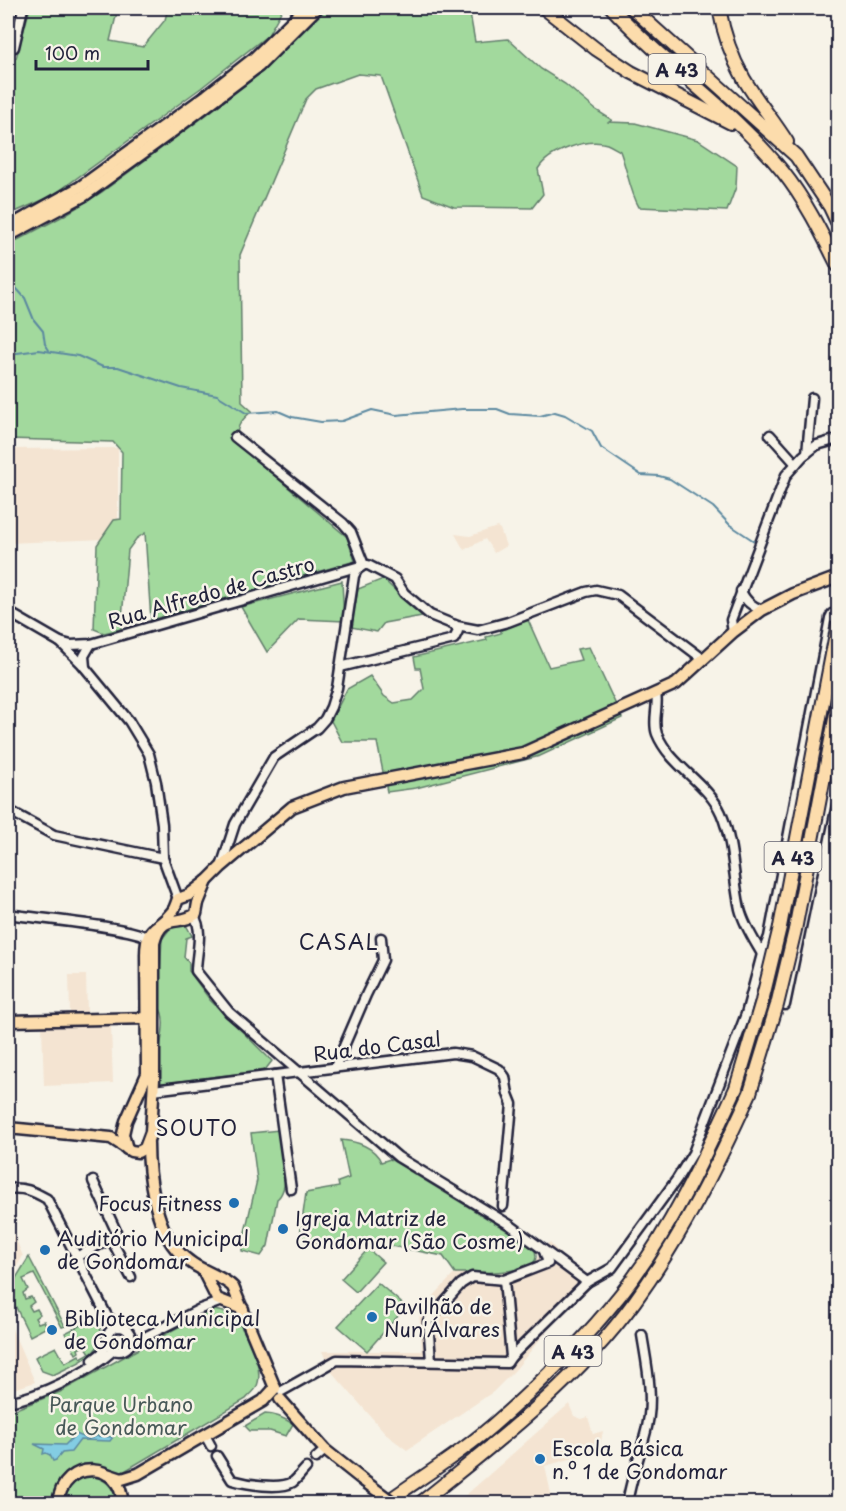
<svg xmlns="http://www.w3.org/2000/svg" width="846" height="1511" font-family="'Playpen Sans',sans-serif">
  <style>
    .built { fill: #f4e4d2 }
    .green { fill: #a2d99d; stroke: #627e6c; stroke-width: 1.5 }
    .water { fill: #83cde3; stroke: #5c89a0; stroke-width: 1.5 }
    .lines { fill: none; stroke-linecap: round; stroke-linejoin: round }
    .stream { stroke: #5c89a0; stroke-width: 2 }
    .minor-casing { stroke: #22223b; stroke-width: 13 }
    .major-casing { stroke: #22223b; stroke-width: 15 }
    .highway-casing { stroke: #22223b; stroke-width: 16 }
    .minor { stroke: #f7f3e8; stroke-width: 8 }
    .major { stroke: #fcdcac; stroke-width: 10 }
    .highway { stroke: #fcdcac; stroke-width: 12 }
    .major-bridge-casing { stroke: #22223b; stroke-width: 15; stroke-linecap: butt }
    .highway-bridge-casing { stroke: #22223b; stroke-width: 16; stroke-linecap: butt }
    .major-bridge { stroke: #fcdcac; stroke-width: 10 }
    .highway-bridge { stroke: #fcdcac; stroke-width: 12 }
    .poi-dot { fill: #1f6fb2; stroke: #f7f3e8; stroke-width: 2 }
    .labels { text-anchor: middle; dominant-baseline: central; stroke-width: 5; stroke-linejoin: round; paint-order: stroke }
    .shield { fill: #f7f3e8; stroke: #62616f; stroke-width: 1.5 }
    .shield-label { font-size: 18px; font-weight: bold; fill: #22223b }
    .street-label { font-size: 20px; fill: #22223b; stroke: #f7f3e8 }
    .poi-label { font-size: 20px; fill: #22223b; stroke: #f7f3e8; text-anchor: start }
    .park-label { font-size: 20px; fill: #485958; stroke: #f7f3e8 }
    .neighbourhood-label { font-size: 21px; letter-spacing: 1.5px; fill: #22223b; stroke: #f7f3e8 }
  </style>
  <rect width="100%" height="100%" fill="#f7f3e8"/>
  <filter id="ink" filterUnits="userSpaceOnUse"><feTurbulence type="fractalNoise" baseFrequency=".0167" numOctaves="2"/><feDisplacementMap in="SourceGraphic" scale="12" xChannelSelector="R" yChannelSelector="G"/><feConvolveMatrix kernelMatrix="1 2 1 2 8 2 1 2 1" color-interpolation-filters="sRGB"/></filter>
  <g filter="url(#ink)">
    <g class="built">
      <polygon points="118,448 118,530 105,539 8,543 8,449"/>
      <polygon points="497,527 500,529 506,546 494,553 485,539 464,550 455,534 470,536"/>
      <polygon points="69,975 86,975 87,1013 70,1013"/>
      <polygon points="111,1026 113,1083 44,1086 42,1027"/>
      <polygon points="13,1233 23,1256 8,1281 8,1235"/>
      <polygon points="549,1242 587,1282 515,1370 493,1392 407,1450 388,1436 330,1370 322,1351 422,1351 419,1312 455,1273 513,1271 530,1267"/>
      <polygon points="8,1320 35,1382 8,1391"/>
      <polygon points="569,1404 574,1416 582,1419 588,1417 593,1434 603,1431 599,1451 545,1466 553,1503 459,1503 458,1502"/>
    </g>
    <g class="green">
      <polygon points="30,8 118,8 110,41 143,47 165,20 168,8 283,8 268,35 201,88 52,196 8,215 8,60 16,58"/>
      <path d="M327,8H469L475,42L508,39L541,69L565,84L596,110L612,120L609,122L635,123L698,140L737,166L736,187L727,211L639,207C630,192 627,169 620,151C616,149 612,146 607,144C587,138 549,151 538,169L543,194L532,208L454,207L423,195L381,76L358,74L316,89L306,99L240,255L242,402L252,411C239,422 235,428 238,445L347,537L355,561L151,620L145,533L136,539L128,550L121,629L104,633L94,629L97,545L114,520L121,519L122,452L113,442L8,439V245L63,216L102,192L201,119L262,72Z"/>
      <polygon points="383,579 422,616 384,623 377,632 351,627 358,589"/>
      <polygon points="342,581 344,621 299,619 267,652 241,607"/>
      <polygon points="528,620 549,667 581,660 577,649 589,647 622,718 540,756 416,788 387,792 377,742 342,742 331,721 347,689 370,676 384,696 394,703 413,700 424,689 420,668 416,668 414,657 487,640 486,637 501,633 501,630"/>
      <path d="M179,923L186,925L192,936L186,938L184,957L189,963V971L210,1000L272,1061L265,1070L158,1084C159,1074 158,1064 159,1054C161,1038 168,1019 158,1005L162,939L172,926Z"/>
      <path d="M279,1130C282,1147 292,1187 277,1199L268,1246L261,1256L242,1251V1245L257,1180L251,1133Z"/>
      <path d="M341,1140C356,1141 375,1147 381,1162L390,1159L526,1242C532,1246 536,1248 536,1257C535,1275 470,1273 455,1273L443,1256L387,1245L299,1243L306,1193L339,1187L338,1182L349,1178Z"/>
      <polygon points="368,1249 383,1262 356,1292 341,1279"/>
      <polygon points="29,1257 65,1326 62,1327 34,1274 23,1279 28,1289 23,1293 25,1299 31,1297 34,1302 29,1306 32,1311 37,1309 40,1314 35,1318 38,1323 44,1321 47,1327 30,1336 8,1291"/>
      <polygon points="378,1283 406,1307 367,1351 338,1326"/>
      <path d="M214,1310L233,1314C245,1332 267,1367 256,1388C254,1392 249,1395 246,1399L123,1472C114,1472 108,1468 100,1466C82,1462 64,1469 56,1486C53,1492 53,1498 50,1503L8,1504V1412L60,1392L182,1325Z"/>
      <path d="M97,1317C113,1353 78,1362 53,1375L42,1371L35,1357L56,1347L65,1363L79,1355L81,1358L90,1353L85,1345L78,1349L79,1352L76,1354L65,1333Z"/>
      <path d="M265,1414C276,1414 284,1418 293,1424L286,1436L270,1431H250L245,1426Z"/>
      <path d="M87,1476C104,1477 115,1486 116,1504H64C65,1489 73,1481 87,1476Z"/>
    </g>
    <polygon class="water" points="76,1434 88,1439 97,1436 113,1437 110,1441 80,1440 71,1452 62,1453 56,1460 53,1461 50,1455 46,1453 43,1454 44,1449 34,1444 65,1445"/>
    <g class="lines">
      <g class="stream">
        <polyline points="8,279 25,298 34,320 43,331 45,344 49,350"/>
        <polyline points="8,357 17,353 39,350 78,356 103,367 118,367 181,388 217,395 246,413 278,411 292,417 321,422 342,421 372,410 396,415 462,409 497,409 510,414 540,416 555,412 565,415 592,431 601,448 641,475 659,476 670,479 713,507 730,525 754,541"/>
      </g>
      <defs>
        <g id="minor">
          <polyline points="8,47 14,47 23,8"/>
          <polyline points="770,435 796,464"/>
          <polyline points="235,437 343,523 351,532 364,565"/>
          <polyline points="807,453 812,398"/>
          <polyline points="364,565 368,565 395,579 404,593 430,615 457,626 478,630 508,622 586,592 596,590 618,595 703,659"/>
          <path d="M741,591C746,602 752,606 762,610"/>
          <polyline points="8,612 60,642 82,664 129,721 149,754 156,782 162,824 163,858 178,899"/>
          <polyline points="733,632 731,620 786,475 803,456 817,445 838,439"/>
          <polyline points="60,642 71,645 91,644 360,566"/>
          <polyline points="85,667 84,656 91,644"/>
          <polyline points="340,667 454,639 458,631 455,625"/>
          <path d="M656,693C659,707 652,721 657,734C670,766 707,782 721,813C734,844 733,877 740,909C744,925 754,940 762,954"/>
          <polyline points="8,810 54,835 163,858"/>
          <polyline points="221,867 235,824 274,757 317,728 325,719 331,707 337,688 354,576 357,570 364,565"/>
          <path d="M8,914C33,918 136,927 151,939"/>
          <path d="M194,916C204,931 196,954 196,971L229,1012L398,1157L510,1225L587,1282L511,1357"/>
          <polyline points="757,999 785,1005 838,748"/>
          <polyline points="335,1067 366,995 383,960 381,938"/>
          <polyline points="275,1075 291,1189"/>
          <polyline points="153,1090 453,1053 472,1056 499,1069 505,1077 508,1094 512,1104 503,1206"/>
          <path d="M8,1189C24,1187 33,1191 47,1199L107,1316L119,1327"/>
          <polyline points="111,1239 131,1277"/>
          <polyline points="76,1257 114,1237 116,1231 93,1181"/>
          <polyline points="504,1280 548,1263 544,1251"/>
          <polyline points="587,1282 612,1268 677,1179 693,1153 746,1014 762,954 769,937 830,618 832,614 838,617"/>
          <circle cx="119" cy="1339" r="12"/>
          <polyline points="129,1345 200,1309 222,1301"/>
          <polyline points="93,1360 102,1353 107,1342"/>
          <polyline points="431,1361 428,1321 461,1284 472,1277 504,1280"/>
          <polyline points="282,1391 337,1360 507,1363 511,1357 504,1280"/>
          <path d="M8,1402C41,1396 88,1373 114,1350"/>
          <polyline points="205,1435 211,1446"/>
          <path d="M217,1456L232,1480C246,1484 280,1490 293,1482C298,1478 302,1472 306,1468"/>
          <polyline points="316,1458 325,1450"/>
          <path d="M627,1504C631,1477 641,1453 647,1427C654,1397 647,1366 642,1335"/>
        </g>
        <g id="major">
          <polyline points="8,227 80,187 207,95 253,59 305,8"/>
          <polyline points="8,236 85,195 173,131 259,66 317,8"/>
          <polyline points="8,1021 151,1018"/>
          <path d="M8,1128L111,1138L131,1151L138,1152L145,1148L151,1132L154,1079V943C162,911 179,927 196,914L198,903L207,881"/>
          <path d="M148,1143C148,1174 155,1225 176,1249C181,1255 187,1260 193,1264C205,1272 225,1278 233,1287L275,1388"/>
          <path d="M127,1149L123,1134L126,1121L147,1074L146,955C146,923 158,931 172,912C176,907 176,903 178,899L189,895L207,881L221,867L292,807L344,787L523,753L676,684L733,632L762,610L793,594L838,577"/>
          <polyline points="203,1271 217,1299 243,1309"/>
          <polyline points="280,1399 325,1450 364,1481"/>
          <polyline points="107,1474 122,1479 138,1474 263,1401 275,1388"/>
          <path d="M58,1504C62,1457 124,1461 122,1504"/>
        </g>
        <g id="highway">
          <polyline points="544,8 596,49 631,72 731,123"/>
          <path d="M612,8C665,66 734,110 783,172C806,201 822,234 838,266"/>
          <polyline points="632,8 796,156 830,207 838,224"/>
          <path d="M719,8C723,31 732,58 744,79C757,101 774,121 787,142"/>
          <path d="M384,1504C423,1476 466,1450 501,1418C544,1380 585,1339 621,1294C669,1234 704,1158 736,1088"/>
          <path d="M419,1504C496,1443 577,1381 635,1301C682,1236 717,1166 750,1093"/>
        </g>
      </defs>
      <use href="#minor" class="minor-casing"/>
      <use href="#major" class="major-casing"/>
      <use href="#highway" class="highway-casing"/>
      <use href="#minor" class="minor"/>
      <use href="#major" class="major"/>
      <use href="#highway" class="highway"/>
      <defs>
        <polyline id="major-bridge" points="364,1481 395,1504"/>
        <g id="highway-bridge">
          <polyline points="736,1088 762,1001 780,927 838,623"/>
          <polyline points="750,1093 777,1005 795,930 838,703"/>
        </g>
      </defs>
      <use href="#major-bridge" class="major-bridge-casing"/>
      <use href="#highway-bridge" class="highway-bridge-casing"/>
      <use href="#major-bridge" class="major-bridge"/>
      <use href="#highway-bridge" class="highway-bridge"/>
    </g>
  </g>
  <g class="poi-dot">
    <circle cx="234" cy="1203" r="6"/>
    <circle cx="283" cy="1229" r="6"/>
    <circle cx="45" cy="1250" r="6"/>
    <circle cx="372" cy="1317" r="6"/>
    <circle cx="52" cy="1330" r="6"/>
    <circle cx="540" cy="1459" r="6"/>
  </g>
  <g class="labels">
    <g class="shield">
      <rect x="648.5" y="54" width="57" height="30" rx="4.5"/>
      <rect x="764.5" y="842" width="57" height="30" rx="4.5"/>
      <rect x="544.5" y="1336" width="57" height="30" rx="4.5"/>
    </g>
    <g class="shield-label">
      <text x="677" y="69">A 43</text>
      <text x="793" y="857">A 43</text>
      <text x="573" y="1351">A 43</text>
    </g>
    <g class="street-label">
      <text transform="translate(211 592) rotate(-16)">Rua Alfredo de Castro</text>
      <text transform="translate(377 1046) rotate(-7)">Rua do Casal</text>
    </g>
    <g class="poi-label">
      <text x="222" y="1203" text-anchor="end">Focus Fitness</text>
      <text x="295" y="1218">Igreja Matriz de<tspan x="295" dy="23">Gondomar (São Cosme)</tspan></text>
      <text x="57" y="1238">Auditório Municipal<tspan x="57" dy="23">de Gondomar</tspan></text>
      <text x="384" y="1306">Pavilhão de<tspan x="384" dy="23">Nun'Álvares</tspan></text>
      <text x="64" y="1318">Biblioteca Municipal<tspan x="64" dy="23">de Gondomar</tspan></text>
      <text x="552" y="1448">Escola Básica<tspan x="552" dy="23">n.º 1 de Gondomar</tspan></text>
    </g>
    <g class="park-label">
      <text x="121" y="1404">Parque Urbano<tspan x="121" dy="23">de Gondomar</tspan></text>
    </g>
    <g class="neighbourhood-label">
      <text x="339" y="941">CASAL</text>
      <text x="197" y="1127">SOUTO</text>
    </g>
  </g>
  <rect width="846" height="1511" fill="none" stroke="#f7f3e8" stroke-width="30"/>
  <rect x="15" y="15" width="816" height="1481" fill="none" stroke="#22223b" stroke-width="2" filter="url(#ink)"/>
  <path d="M36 60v9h112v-9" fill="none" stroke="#22223b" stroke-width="3"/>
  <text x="45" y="60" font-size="18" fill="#22223b" stroke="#f7f3e8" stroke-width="4.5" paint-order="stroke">100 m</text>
</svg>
